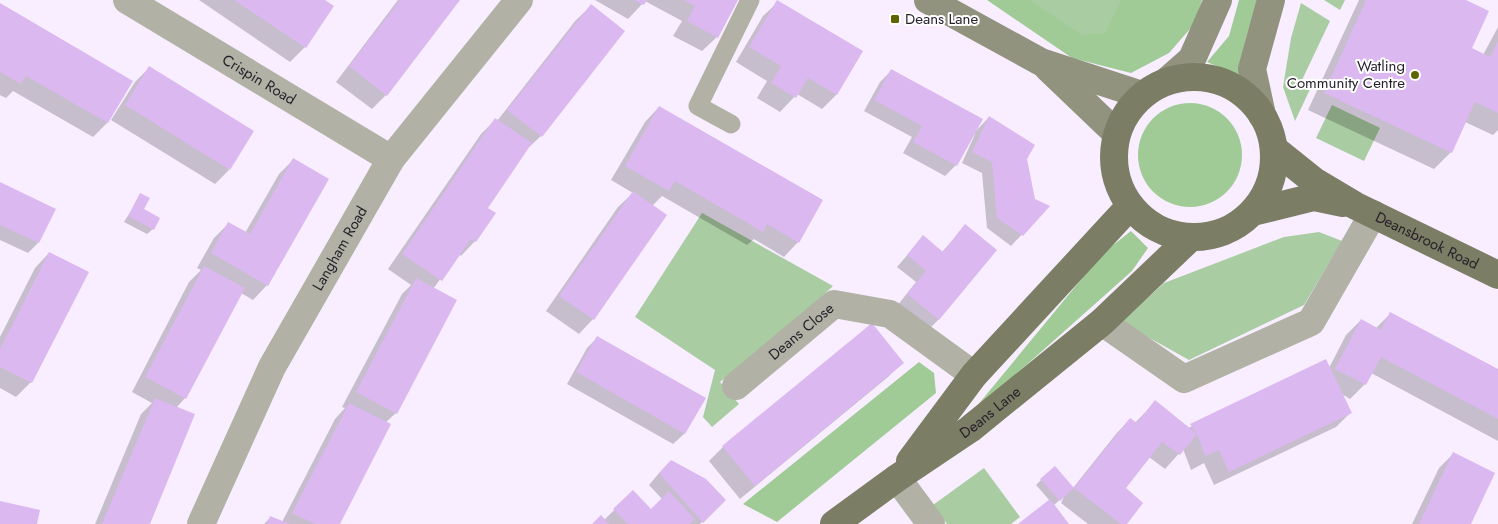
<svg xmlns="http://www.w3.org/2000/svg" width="1498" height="524" font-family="Jost,sans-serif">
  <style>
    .green { fill: #aacca2 }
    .forest { fill: #a0cb96 }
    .shadow { fill: #0003 }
    .building { fill: #dbb8f0 }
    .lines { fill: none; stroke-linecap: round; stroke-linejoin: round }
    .lane { stroke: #b1b2a5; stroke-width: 19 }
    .street { stroke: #b1b2a5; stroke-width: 28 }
    .secondary { stroke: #92937f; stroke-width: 28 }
    .primary { stroke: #7b7d64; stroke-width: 28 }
    .poi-dot { fill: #5d6400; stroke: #fff; stroke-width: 2 }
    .labels { text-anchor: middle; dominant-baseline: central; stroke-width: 4; stroke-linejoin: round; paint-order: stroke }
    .poi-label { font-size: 15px; fill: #251f29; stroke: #fff; text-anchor: start }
    .street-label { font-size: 15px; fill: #251f29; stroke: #fff }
  </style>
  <rect width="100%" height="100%" fill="#f8eeff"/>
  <g class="green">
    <polygon points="998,0 1199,0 1134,58"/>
    <polygon points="1324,0 1345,0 1340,10"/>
    <polygon points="1301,3 1330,21 1302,80 1312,85 1295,121 1283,87 1291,38"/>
    <polygon points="1332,105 1380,128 1364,161 1316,138"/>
    <polygon points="702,213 833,286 783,332 720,382 739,404 712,427 703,417 715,370 635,317"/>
    <polygon points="1319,232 1342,241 1304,305 1189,360 1121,322 1164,283 1284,237"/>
    <polygon points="984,468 1020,517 1011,524 947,524 933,505"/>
  </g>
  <g class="forest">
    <polygon points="987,0 1030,0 1082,35 1105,33 1121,0 1202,0 1196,22 1169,53 1131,73 1072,58"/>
    <polygon points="1239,0 1257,0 1245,42 1242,77 1207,62 1229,36"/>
    <circle cx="1190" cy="155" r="52"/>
    <polygon points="1131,231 1148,248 1132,271 967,418 1103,253"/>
    <polygon points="919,362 934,373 936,393 777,522 743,504"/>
  </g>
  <g class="shadow">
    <polygon points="199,0 323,0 332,7 305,47 290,62"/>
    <polygon points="398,0 459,0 386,95 372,109 336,82"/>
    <polygon points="595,0 737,0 717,37 702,51 673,36 682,21 645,1 628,19"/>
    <polygon points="1359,0 1463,0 1471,49 1483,55 1498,27 1498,130 1493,135 1465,122 1451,152 1434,169 1308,110"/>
    <polygon points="778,2 862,52 836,95 822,109 797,94 780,112 757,98 767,81 736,62 763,16"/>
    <polygon points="0,5 131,82 107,123 93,137 13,91 6,98 0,95"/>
    <polygon points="591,6 541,136 526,150 486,208 475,241 461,256 459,254 433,289 396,413 385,423 338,524 264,524 270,518 282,522 335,419 345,408 342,407 402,294 411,285 388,269 481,134 495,120 497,121 576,20"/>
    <polygon points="149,68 229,170 215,184 111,120 135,82"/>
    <polygon points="891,71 976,131 989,117 1026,159 1034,200 1048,207 1011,246 987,228 982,173 962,163 975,134 974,133 956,165 945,176 903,153 912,137 864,111 880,82"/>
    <polygon points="659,107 798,242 784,257 754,239 747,245 662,196 652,206 666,215 593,319 579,334 546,311 618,207 633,193 611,180 645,122"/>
    <polygon points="293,160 267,285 253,300 241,293 185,398 176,408 148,524 95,524 141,414 152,403 132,392 189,282 201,270 197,268 214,238 228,224 245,233 279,174"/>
    <polygon points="0,183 38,243 28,253 0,240"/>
    <polygon points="141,195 143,210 153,229 147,234 124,222"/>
    <polygon points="965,226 939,319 928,330 897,306 916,282 897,267 923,237 942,252"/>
    <polygon points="49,253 31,382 16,397 0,388 0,337 35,268"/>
    <polygon points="1390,314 1498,370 1498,441 1371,373 1365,384 1350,399 1342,394 1351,412 1336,427 1214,485 1204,463 1191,470 1183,449 1165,469 1149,457 1124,488 1126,524 1088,524 1061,503 1065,495 1053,506 1067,524 1020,524 1050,501 1036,485 1041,480 1073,488 1116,434 1130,419 1135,423 1155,402 1188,428 1329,368 1346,335 1361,320 1376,328"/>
    <polygon points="597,338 704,399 684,434 673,444 567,384 587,348"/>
    <polygon points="903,362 888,377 740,499 709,461 723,447"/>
    <polygon points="1453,454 1469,524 1412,524 1439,468"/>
    <polygon points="660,472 724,500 700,524 593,524 604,520 633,492 651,510 662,499 649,485"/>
  </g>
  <g class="building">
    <polygon points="234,0 325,0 334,6 306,48"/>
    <polygon points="400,0 460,0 387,96 349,66"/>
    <polygon points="634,0 647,0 644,5"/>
    <polygon points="684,0 738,0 718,38 687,21 695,6"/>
    <polygon points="777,0 863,51 837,95 808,78 796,98 771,83 781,66 749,47"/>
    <polygon points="1366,0 1466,0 1489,11 1472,48 1490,57 1498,41 1498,113 1475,102 1452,153 1324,93"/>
    <polygon points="0,3 133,81 108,123 26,76 21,84 0,72"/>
    <polygon points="591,4 625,31 542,137 507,110"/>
    <polygon points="149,66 254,131 230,170 125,105"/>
    <polygon points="891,69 983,119 957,166 913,142 922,126 874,100"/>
    <polygon points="659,106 823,200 799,243 767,224 763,232 675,181 669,191 625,166"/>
    <polygon points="989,116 1035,145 1027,159 1035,199 1050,206 1023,236 997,218 992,162 972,152"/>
    <polygon points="495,118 532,143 488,208 496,213 476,242 471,239 442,281 402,254"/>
    <polygon points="293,158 329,179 268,286 211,253 228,222 250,234"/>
    <polygon points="0,182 56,209 39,243 0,225"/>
    <polygon points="633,191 667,215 594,320 559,296"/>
    <polygon points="140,193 150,198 144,209 160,218 154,230 128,216"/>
    <polygon points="965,224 997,250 939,320 907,294 926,271 907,255 923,235 943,252"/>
    <polygon points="49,252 89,272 32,383 0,367 0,349"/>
    <polygon points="204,266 245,288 186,399 145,377"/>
    <polygon points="416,278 457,300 397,414 356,392"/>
    <polygon points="1390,312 1498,369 1498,419 1381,357 1366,385 1335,369 1361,319 1381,330"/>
    <polygon points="872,323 904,363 755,486 722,446"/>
    <polygon points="597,336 706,398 685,434 576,372"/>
    <polygon points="1326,359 1352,413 1229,472 1219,450 1205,456 1197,434 1190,424"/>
    <polygon points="155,398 195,414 150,524 102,524"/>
    <polygon points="1155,400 1197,434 1180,455 1162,442 1126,488 1143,503 1127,524 1121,524 1074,488 1130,418 1137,423"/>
    <polygon points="349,403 391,424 340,524 315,524 292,513"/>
    <polygon points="1453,452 1495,473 1471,524 1419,524"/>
    <polygon points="671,460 706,479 726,500 703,523 659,473"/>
    <polygon points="1055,466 1074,488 1060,501 1040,479"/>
    <polygon points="633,490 651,509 669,491 695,519 689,524 628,524 613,509"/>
    <polygon points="1050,499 1069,524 1018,524"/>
    <polygon points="0,501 40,510 37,524 0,524"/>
    <polygon points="601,515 609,524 592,524"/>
    <polygon points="270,516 290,524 267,524"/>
  </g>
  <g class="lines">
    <polyline class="lane" points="731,124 698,106 750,0"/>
    <g class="street">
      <path id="s1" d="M127,0L391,159"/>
      <polyline points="1102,322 1184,379 1311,322 1373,214"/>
      <path id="s2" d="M736,386L834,304L890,314L974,375"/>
      <polyline points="897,478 931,524"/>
      <path id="s3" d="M201,524L272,367L391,159L519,0"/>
    </g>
    <g class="secondary">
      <polyline points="928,0 1041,62 1142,95"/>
      <polyline points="1048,68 1116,133"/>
      <polyline points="1167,81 1192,59 1218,0"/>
      <polyline points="1262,115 1252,69 1271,0"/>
    </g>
    <g class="primary">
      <circle cx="1194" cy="157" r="80"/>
      <path id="s4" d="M1274,149L1314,181L1356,206L1498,275"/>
      <polyline points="1253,212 1314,197 1343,203"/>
      <polyline points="910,461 974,375 1130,206"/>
      <path id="s5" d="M834,524L897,478L970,429L1102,322L1190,238"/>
    </g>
  </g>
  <g class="poi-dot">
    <rect x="890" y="14" width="10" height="10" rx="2.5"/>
    <circle cx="1415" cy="75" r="5"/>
  </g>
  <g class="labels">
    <g class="poi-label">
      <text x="905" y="19">Deans Lane</text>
      <text x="1405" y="66" text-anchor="end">Watling<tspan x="1405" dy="17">Community Centre</tspan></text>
    </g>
    <g class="street-label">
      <text stroke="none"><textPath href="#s1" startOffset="154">Crispin Road</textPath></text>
      <text stroke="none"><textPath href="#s4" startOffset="179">Deansbrook Road</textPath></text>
      <text stroke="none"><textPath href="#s3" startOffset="309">Langham Road</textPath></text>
      <text stroke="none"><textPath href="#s2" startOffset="85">Deans Close</textPath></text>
      <text stroke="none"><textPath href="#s5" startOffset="192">Deans Lane</textPath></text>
    </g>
  </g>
</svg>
